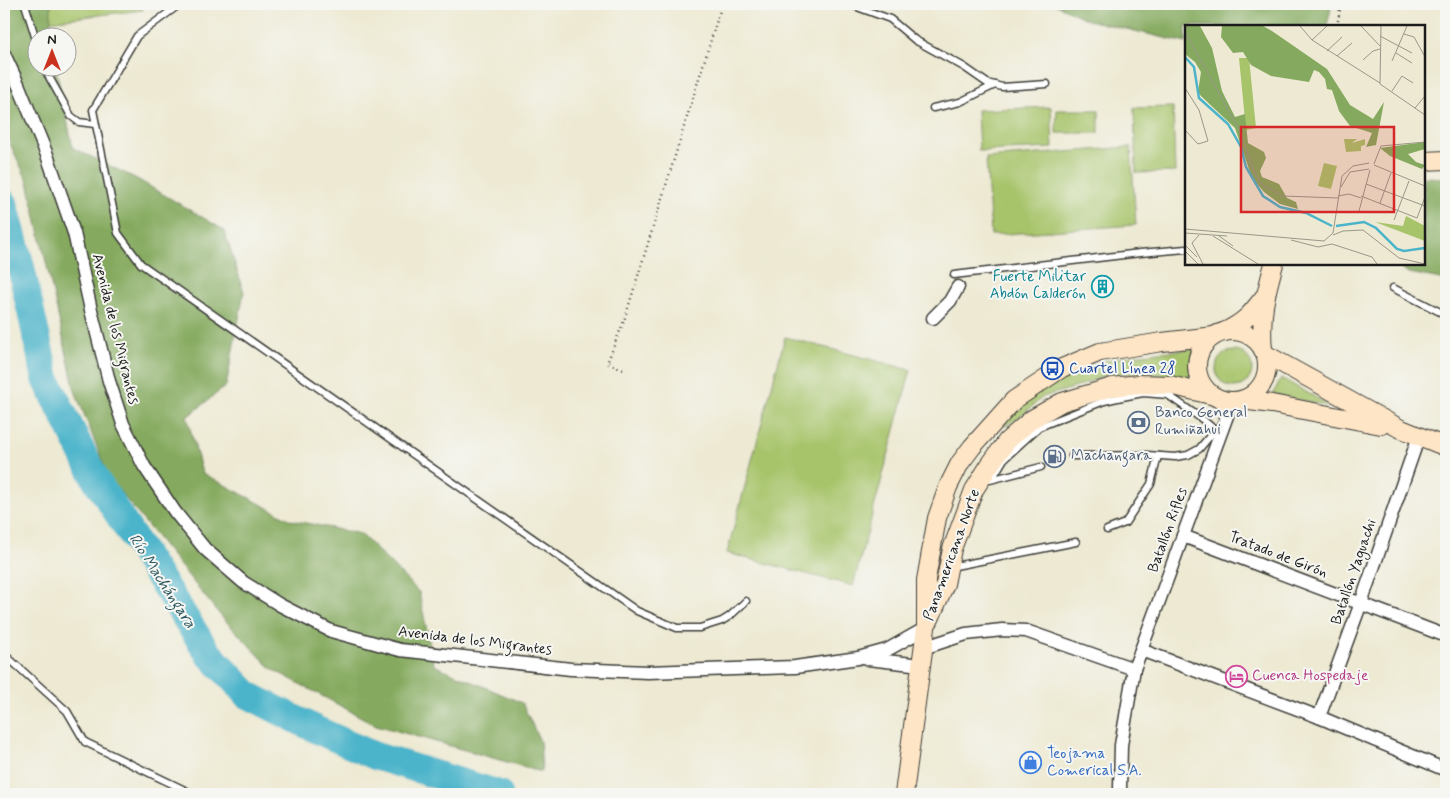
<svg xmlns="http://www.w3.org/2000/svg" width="1450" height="798" font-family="Mynerve,sans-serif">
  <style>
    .green { fill: #a7c46b; stroke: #627044 }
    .forest { fill: #85aa5f; stroke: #50633e }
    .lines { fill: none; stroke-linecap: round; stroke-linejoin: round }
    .river { stroke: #4cb4ca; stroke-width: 28 }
    .service-casing { stroke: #3b3b37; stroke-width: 9 }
    .minor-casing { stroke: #3b3b37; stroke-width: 15 }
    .secondary-casing { stroke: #3b3b37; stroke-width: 20 }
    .path { stroke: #3b3b37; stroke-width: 2.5; stroke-dasharray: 1 4; stroke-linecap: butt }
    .service { stroke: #fff; stroke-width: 6 }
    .minor { stroke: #fff; stroke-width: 12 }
    .secondary { stroke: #fde5c5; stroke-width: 18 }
    .labels { text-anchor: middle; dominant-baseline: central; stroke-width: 4; stroke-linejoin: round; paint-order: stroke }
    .culture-label { font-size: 15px; fill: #0d838f; stroke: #f6f6f2; text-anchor: end }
    .street-label { font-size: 15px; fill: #1c1c1c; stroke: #f6f6f2 }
    .transit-label { font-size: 15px; fill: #164399; stroke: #f6f6f2; text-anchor: start }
    .service-label { font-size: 15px; fill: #4e5e75; stroke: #f6f6f2; text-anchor: start }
    .hotel-label { font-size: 15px; fill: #b23c85; stroke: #f6f6f2; text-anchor: start }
    .shop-label { font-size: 15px; fill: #366cbe; stroke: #f6f6f2; text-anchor: start }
    .water-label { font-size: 16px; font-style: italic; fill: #2f5962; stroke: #f6f6f2 }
    .inset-river { fill: none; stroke: #4cb4ca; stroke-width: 2.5 }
    .inset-road { fill: none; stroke: #999789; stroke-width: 1 }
    .view { fill: #d62828; fill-opacity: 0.15; stroke: #d62828; stroke-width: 2.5 }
    .inset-edge { fill: none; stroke: #1c1c1c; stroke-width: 2.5 }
  </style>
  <rect width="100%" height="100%" fill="#f6f6f2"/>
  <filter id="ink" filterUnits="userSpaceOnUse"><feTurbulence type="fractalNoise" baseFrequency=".02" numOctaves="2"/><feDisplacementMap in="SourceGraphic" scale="10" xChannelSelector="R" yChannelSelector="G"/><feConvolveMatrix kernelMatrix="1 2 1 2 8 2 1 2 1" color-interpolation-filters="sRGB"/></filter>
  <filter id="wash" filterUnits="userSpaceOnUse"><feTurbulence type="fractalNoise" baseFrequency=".0096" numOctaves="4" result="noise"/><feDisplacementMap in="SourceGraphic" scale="20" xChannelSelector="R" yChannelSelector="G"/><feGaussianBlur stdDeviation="1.12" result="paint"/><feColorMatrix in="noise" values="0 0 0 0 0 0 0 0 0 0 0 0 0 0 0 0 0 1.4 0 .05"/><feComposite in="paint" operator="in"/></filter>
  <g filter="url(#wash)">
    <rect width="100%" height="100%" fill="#ede9d2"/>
    <g class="green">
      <polygon points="45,4 142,4 143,10 47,21"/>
      <polygon points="1051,107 1053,148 979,151 977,110"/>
      <polygon points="1173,107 1175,172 1136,173 1134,108"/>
      <polygon points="1057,110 1099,110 1099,133 1056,133"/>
      <polygon points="1131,147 1136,225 991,235 986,158"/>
      <polygon points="785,337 911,370 853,586 727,553"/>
      <path d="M1194,349L1191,378L1141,374H1109L1079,386L1043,397L1016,420L1005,426V418C1038,390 1078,365 1121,357C1145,353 1170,351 1194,349Z"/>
      <circle cx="1234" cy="369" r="18"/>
      <polygon points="1281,378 1333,407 1273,394"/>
    </g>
    <g class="forest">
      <polygon points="4,4 51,4 50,37 38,38 38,68 56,68 73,148 137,179 224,230 244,292 226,386 187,417 202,473 291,520 361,534 419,592 434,665 522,703 540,741 542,772 376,725 272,669 220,615 109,478 75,391 28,182 4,131"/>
      <polygon points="1055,4 1332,4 1327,26 1186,26 1186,43 1088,20"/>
      <polygon points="1424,177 1446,178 1446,280 1409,273 1393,264 1424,264"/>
    </g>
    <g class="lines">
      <polyline class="river" points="4,203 20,263 46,379 96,480 208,653 248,695 317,730 375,756 499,794"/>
    </g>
  </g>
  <g filter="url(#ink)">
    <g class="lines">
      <defs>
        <g id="service">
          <polyline points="25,4 38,46"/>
          <polyline points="180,4 137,36 93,110 118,233 141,264 637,611 677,628 700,628 722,621 730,616 746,601"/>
          <polyline points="849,4 890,19 915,40 964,67 987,83 1002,87 1047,84"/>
          <polyline points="44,68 71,116 79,122 95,124"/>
          <polyline points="933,108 960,102 995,85"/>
          <polyline points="954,275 1140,253 1186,249"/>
          <polyline points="1393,288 1446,315"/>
          <polyline points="1072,456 1147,455 1175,457 1188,455 1199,449 1215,430"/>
          <polyline points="992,479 1004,459 1039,427 1104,401 1122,397 1143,393 1168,395 1202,419 1215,430 1221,432"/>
          <polyline points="990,480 1041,467"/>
          <polyline points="1107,530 1125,523 1151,484 1158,456"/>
          <polyline points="950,567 1076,542"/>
          <polyline points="4,654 67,711 85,742 193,794"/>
        </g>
        <g id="minor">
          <polyline points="4,54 18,84 47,155 74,233 91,310 109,381 123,424 144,466 175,512 205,549 243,582 280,605 331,631 400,650 571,669 648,672 795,667 858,658 887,650 926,628"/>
          <polyline points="933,318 950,301 958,287"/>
          <polyline points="1183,536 1446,636"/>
          <polyline points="923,648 966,634 1002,630 1026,631 1134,669"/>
          <polyline points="1141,650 1319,717 1446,770"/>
          <polyline points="868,659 921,665"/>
          <polyline points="1319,717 1361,603 1419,436"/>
          <polyline points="1120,789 1121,745 1134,669 1227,416 1225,401"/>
        </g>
        <g id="secondary">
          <polyline points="1424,161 1446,160"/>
          <circle cx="1232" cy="366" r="35"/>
          <path d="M1224,332C1245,322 1250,315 1264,297"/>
          <path d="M1263,350C1260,316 1265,296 1274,264"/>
          <polyline points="1265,354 1399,428 1446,447"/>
          <polyline points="1242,400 1272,404 1381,425"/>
          <polyline points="929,621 945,584 952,549 974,490 989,466 1007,441 1032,419 1062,402 1112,387 1139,384 1170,385 1211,395"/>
          <polyline points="904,794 926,628 926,580 937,518 948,487 960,463 972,447 1014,400 1062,368 1100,352 1162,342 1214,336"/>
        </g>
      </defs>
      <use href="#service" class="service-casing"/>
      <use href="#minor" class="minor-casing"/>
      <use href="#secondary" class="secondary-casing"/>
      <g class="path">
        <polyline points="1337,26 1341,4"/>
        <polyline points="623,369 607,363 624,321 722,4"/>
      </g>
      <use href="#service" class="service"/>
      <use href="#minor" class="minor"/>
      <use href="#secondary" class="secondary"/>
    </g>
  </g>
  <defs>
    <symbol id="building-ring" viewBox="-11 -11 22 22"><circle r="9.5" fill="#f6f6f2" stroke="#0f9aa8" stroke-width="1.5"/><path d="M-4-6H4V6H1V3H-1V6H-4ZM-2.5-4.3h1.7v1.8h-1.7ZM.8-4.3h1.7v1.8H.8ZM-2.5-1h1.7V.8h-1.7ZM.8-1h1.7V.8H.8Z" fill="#0f9aa8"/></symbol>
    <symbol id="bus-ring" viewBox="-11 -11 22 22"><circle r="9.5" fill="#f6f6f2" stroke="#1a4fb4" stroke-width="1.5"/><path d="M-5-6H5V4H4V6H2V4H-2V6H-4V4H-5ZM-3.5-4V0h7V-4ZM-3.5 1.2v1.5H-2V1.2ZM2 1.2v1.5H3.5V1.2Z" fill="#1a4fb4"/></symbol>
    <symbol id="bank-ring" viewBox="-11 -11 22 22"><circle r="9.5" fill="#f6f6f2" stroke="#5c6f8a" stroke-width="1.5"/><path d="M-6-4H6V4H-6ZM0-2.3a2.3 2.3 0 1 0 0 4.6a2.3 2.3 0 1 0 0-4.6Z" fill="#5c6f8a"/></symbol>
    <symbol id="fuel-ring" viewBox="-11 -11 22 22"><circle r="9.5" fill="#f6f6f2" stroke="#5c6f8a" stroke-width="1.5"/><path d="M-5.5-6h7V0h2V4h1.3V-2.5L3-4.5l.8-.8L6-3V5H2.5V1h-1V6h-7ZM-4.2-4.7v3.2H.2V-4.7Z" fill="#5c6f8a"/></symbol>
    <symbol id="hotel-ring" viewBox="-11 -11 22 22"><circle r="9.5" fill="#f6f6f2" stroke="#d1479c" stroke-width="1.5"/><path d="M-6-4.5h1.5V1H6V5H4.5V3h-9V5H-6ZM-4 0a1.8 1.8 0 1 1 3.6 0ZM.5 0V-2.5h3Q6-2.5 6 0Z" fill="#d1479c"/></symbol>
    <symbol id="shop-ring" viewBox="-11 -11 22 22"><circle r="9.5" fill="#f6f6f2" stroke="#3f7fe0" stroke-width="1.5"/><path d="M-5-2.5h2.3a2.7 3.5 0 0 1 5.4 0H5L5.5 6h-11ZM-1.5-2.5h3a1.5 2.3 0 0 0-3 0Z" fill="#3f7fe0"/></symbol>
  </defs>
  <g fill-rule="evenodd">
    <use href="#building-ring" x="1090" y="274" width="25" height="25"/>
    <use href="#bus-ring" x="1040" y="356" width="25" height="25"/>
    <use href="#bank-ring" x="1126" y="410" width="25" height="25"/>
    <use href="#fuel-ring" x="1042" y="444" width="25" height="25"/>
    <use href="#hotel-ring" x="1224" y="664" width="25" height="25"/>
    <use href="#shop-ring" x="1018" y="750" width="25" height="25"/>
  </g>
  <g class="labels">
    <g class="culture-label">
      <text x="1086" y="277">Fuerte Militar<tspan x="1086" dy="17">Abdón Calderón</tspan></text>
    </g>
    <g class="street-label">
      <text transform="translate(115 329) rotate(76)">Avenida de los Migrantes</text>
      <text transform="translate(1168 530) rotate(-70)">Batallón Rifles</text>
      <text transform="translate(952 555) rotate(-70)">Panamericana Norte</text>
      <text transform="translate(1278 555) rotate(21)">Tratado de Girón</text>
      <text transform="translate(1354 572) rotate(-71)">Batallón Yaguachi</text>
      <text transform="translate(475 641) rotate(7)">Avenida de los Migrantes</text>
    </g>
    <g class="transit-label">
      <text x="1069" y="369">Cuartel Línea 28</text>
    </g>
    <g class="service-label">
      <text x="1155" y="413">Banco General<tspan x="1155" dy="17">Rumiñahui</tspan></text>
      <text x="1071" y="456">Machangara</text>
    </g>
    <g class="hotel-label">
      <text x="1252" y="676">Cuenca Hospedaje</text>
    </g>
    <g class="shop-label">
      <text x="1047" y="754">Teojama<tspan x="1047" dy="17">Comerical S.A.</tspan></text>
    </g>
    <g class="water-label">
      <text transform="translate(162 581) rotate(57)">Río Machángara</text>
    </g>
  </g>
  <g transform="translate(1185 25)">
    <rect width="240" height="240" fill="#ede9d2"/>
    <path d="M54,33H64L71,103L61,105ZM159,114H172L167,118L180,114V120L176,121V126L161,127ZM139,138L152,141L146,164L133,161ZM221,191L240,201V216L190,197L218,201Z" fill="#a7c46b"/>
    <path d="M0,1H15L27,23L37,66L50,92L60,89L63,118L79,127L81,133L75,146L77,152L94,159L102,173L111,177L113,184L95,179L79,167L67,153L50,103L16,71L13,67L16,47L10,37L0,29ZM37,1H78L87,6L142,44L165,80L188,94L199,77L191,120L181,122L187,108L165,101L154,86L147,65L142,64L140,54L134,47L129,45L124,57L86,51L66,40L58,27L48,28L36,12ZM240,117V124L223,129L231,137L240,140L237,144L205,131L195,123Z" fill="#85aa5f"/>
    <path class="inset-river" d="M0,32L9,42L14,73L43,99L56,122L61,142L78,171L95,182L121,188L147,201M151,201L179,197L191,203L212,224L219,226L240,223"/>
    <path class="inset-road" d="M115,1L127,15L195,58M176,1L195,21M196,1L195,59L240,90M0,7L54,104L69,147L77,160L98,171L153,173M219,9L229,12L239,30M195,11L227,28M127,15L142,1M142,26L157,12M211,28L227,38M152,31L167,18M178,35L188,26L195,24M207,36L222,1M0,63L14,85L23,116L13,119L0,105M207,66L217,51L228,58M230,83L240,71M189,139L196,121L240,117M189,140L240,161M181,159L240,181M156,162L165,147L184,144M153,171L164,169L176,173M176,171L232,193L240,172M195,178L206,148M174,186L185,145M209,195L224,156M0,204L139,216L148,208L157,151L168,141L184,138M0,208L42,211M14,210L7,218L18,239M148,210L158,206L178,205L214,233L240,239M28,211L73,239M34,211L48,221M106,215L133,222L147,219L187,232L192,239M0,220L12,232M0,226L13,239"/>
    <path class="view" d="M56,102H209V187H56Z"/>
    <rect width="240" height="240" class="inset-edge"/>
  </g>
  <rect width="1450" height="798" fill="none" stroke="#f6f6f2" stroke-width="20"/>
  <g transform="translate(52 52)"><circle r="24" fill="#f6f6f2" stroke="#9f9f9c"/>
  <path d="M0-4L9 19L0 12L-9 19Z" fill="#c8321e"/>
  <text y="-8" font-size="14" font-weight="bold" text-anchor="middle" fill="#1c1c1c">N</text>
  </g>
</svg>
